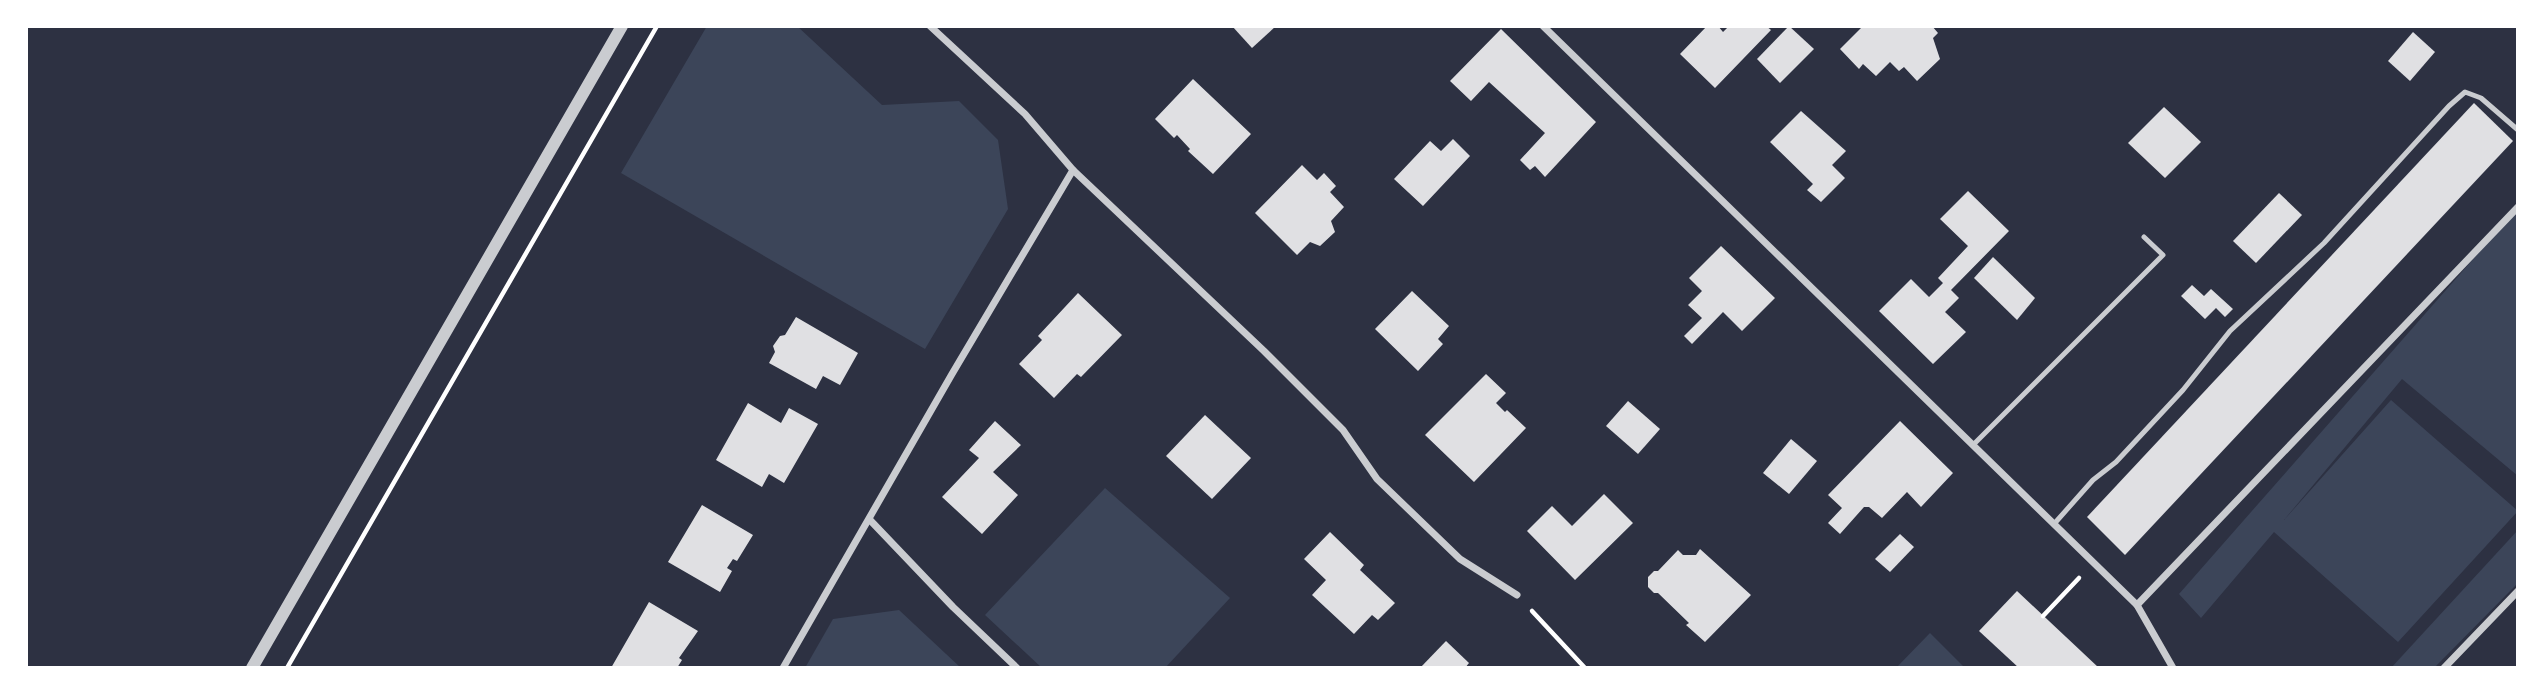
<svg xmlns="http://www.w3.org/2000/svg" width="2544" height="694" font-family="'PT Sans',sans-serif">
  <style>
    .green { fill: #3c4559 }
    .building { fill: #e0e0e3 }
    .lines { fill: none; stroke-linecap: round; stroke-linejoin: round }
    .path { stroke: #fff; stroke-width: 4.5 }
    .service { stroke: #caccd0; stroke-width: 5 }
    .minor { stroke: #caccd0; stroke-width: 7 }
    .tertiary { stroke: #caccd0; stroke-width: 12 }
  </style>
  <rect width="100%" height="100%" fill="#2d3142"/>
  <g class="green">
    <polygon points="707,26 797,26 882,105 959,101 998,140 1008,209 925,349 621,173"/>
    <polygon points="2518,208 2518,476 2402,379 2284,520 2391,400 2518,511 2398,642 2274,532 2201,618 2179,594"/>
    <polygon points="1105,488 1230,598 1165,668 1042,668 985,615"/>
    <polygon points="2518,530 2518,583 2434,668 2391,668"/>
    <polygon points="899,610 961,668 805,668 833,619"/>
    <polygon points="1930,633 1965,668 1896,668"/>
  </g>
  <g class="building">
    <polygon points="1232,26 1276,26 1252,48"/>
    <polygon points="1707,26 1718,26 1723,32 1729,26 1766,26 1771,30 1715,88 1680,54"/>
    <polygon points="1789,26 1814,49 1780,83 1757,59"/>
    <polygon points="1863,26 1932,26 1938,33 1933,38 1940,59 1917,81 1904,67 1899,71 1890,62 1876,76 1863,64 1859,69 1840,49"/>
    <polygon points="1501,29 1596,122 1545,177 1535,166 1530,170 1520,160 1545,133 1489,82 1471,101 1450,81"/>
    <polygon points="2413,32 2435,52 2410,81 2388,61"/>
    <polygon points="1193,79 1251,134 1213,174 1188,151 1190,149 1177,135 1174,138 1155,119"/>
    <polygon points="2474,103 2513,141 2125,555 2087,517"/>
    <polygon points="2164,107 2201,142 2165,178 2128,143"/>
    <polygon points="1801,111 1846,151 1832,165 1845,178 1821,202 1807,190 1813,184 1770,142"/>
    <polygon points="1453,139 1470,156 1423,206 1394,179 1430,141 1441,151"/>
    <polygon points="1302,165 1317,180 1324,173 1336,186 1330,192 1344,207 1331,221 1335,232 1320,246 1310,242 1297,255 1255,213"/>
    <polygon points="1968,191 2009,231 1951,290 1959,298 1945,312 1966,332 1933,364 1879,311 1911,279 1929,297 1943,283 1938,278 1968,246 1940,219"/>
    <polygon points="2279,193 2302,215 2256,263 2233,241"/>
    <polygon points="1721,246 1775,298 1742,331 1723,312 1692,344 1684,336 1702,318 1688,305 1702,291 1689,278"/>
    <polygon points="1993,257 2035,298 2017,320 1974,278"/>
    <polygon points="2192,285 2204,296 2211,289 2233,309 2225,317 2216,308 2205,319 2181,296"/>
    <polygon points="1412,291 1449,326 1438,339 1443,344 1418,371 1375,329"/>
    <polygon points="1078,293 1122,335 1081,377 1077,374 1054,398 1019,364 1042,340 1038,336"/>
    <polygon points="796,317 858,353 840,385 823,376 816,389 769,363 775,352 773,346 780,336 785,335"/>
    <polygon points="1486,374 1506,393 1496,403 1505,412 1507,410 1526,428 1474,482 1425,435"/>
    <polygon points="1628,401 1660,429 1638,454 1606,426"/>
    <polygon points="748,403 781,423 789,408 818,424 784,483 769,474 762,487 716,460"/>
    <polygon points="1205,415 1251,458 1212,499 1166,456"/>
    <polygon points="995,421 1021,445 993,472 1018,495 982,534 942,497 979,458 969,450"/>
    <polygon points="1900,421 1953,473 1921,507 1907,492 1882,518 1869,507 1864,507 1840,534 1828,523 1842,508 1828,495"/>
    <polygon points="1791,439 1817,461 1789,494 1763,473"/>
    <polygon points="1604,494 1633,523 1575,580 1527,531 1552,506 1572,526"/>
    <polygon points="702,505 753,535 737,561 733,559 727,568 732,571 720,592 668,562"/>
    <polygon points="1330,532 1364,565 1360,570 1395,603 1378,620 1372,615 1354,634 1312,595 1326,580 1304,559"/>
    <polygon points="1900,534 1914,547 1890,572 1875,559"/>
    <polygon points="1700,549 1751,595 1705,642 1686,625 1689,623 1658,593 1654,593 1648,587 1648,577 1654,571 1658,571 1678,550 1683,555 1696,555"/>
    <polygon points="2017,591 2099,668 2019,668 1979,631"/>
    <polygon points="649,602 698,631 679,658 682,660 677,668 611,668"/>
    <polygon points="1446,641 1469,663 1465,668 1420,668"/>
  </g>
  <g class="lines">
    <g class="path">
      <polyline points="1532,611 1585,668"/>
      <polyline points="2043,616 2079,578"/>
      <polyline points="287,668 657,26"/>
    </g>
    <g class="service">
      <polyline points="1973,445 2163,255 2144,237"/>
      <polyline points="2054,524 2093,480 2116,462 2183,390 2230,331 2324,243 2449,106 2465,92 2481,98 2518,130"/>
    </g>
    <g class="minor">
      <polyline points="930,26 1025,114 1073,170 1264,351 1343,430 1377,479 1460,559 1517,595"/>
      <polyline points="1543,26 2137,605 2173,668"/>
      <polyline points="870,520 953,607 1017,668"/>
      <polyline points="2137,605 2518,207"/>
      <polyline points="783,668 952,374 1073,170"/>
      <polyline points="2444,668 2518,591"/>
    </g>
    <polyline class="tertiary" points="252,668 622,26"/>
  </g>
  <rect width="2544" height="694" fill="none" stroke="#ffffff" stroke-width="56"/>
</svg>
